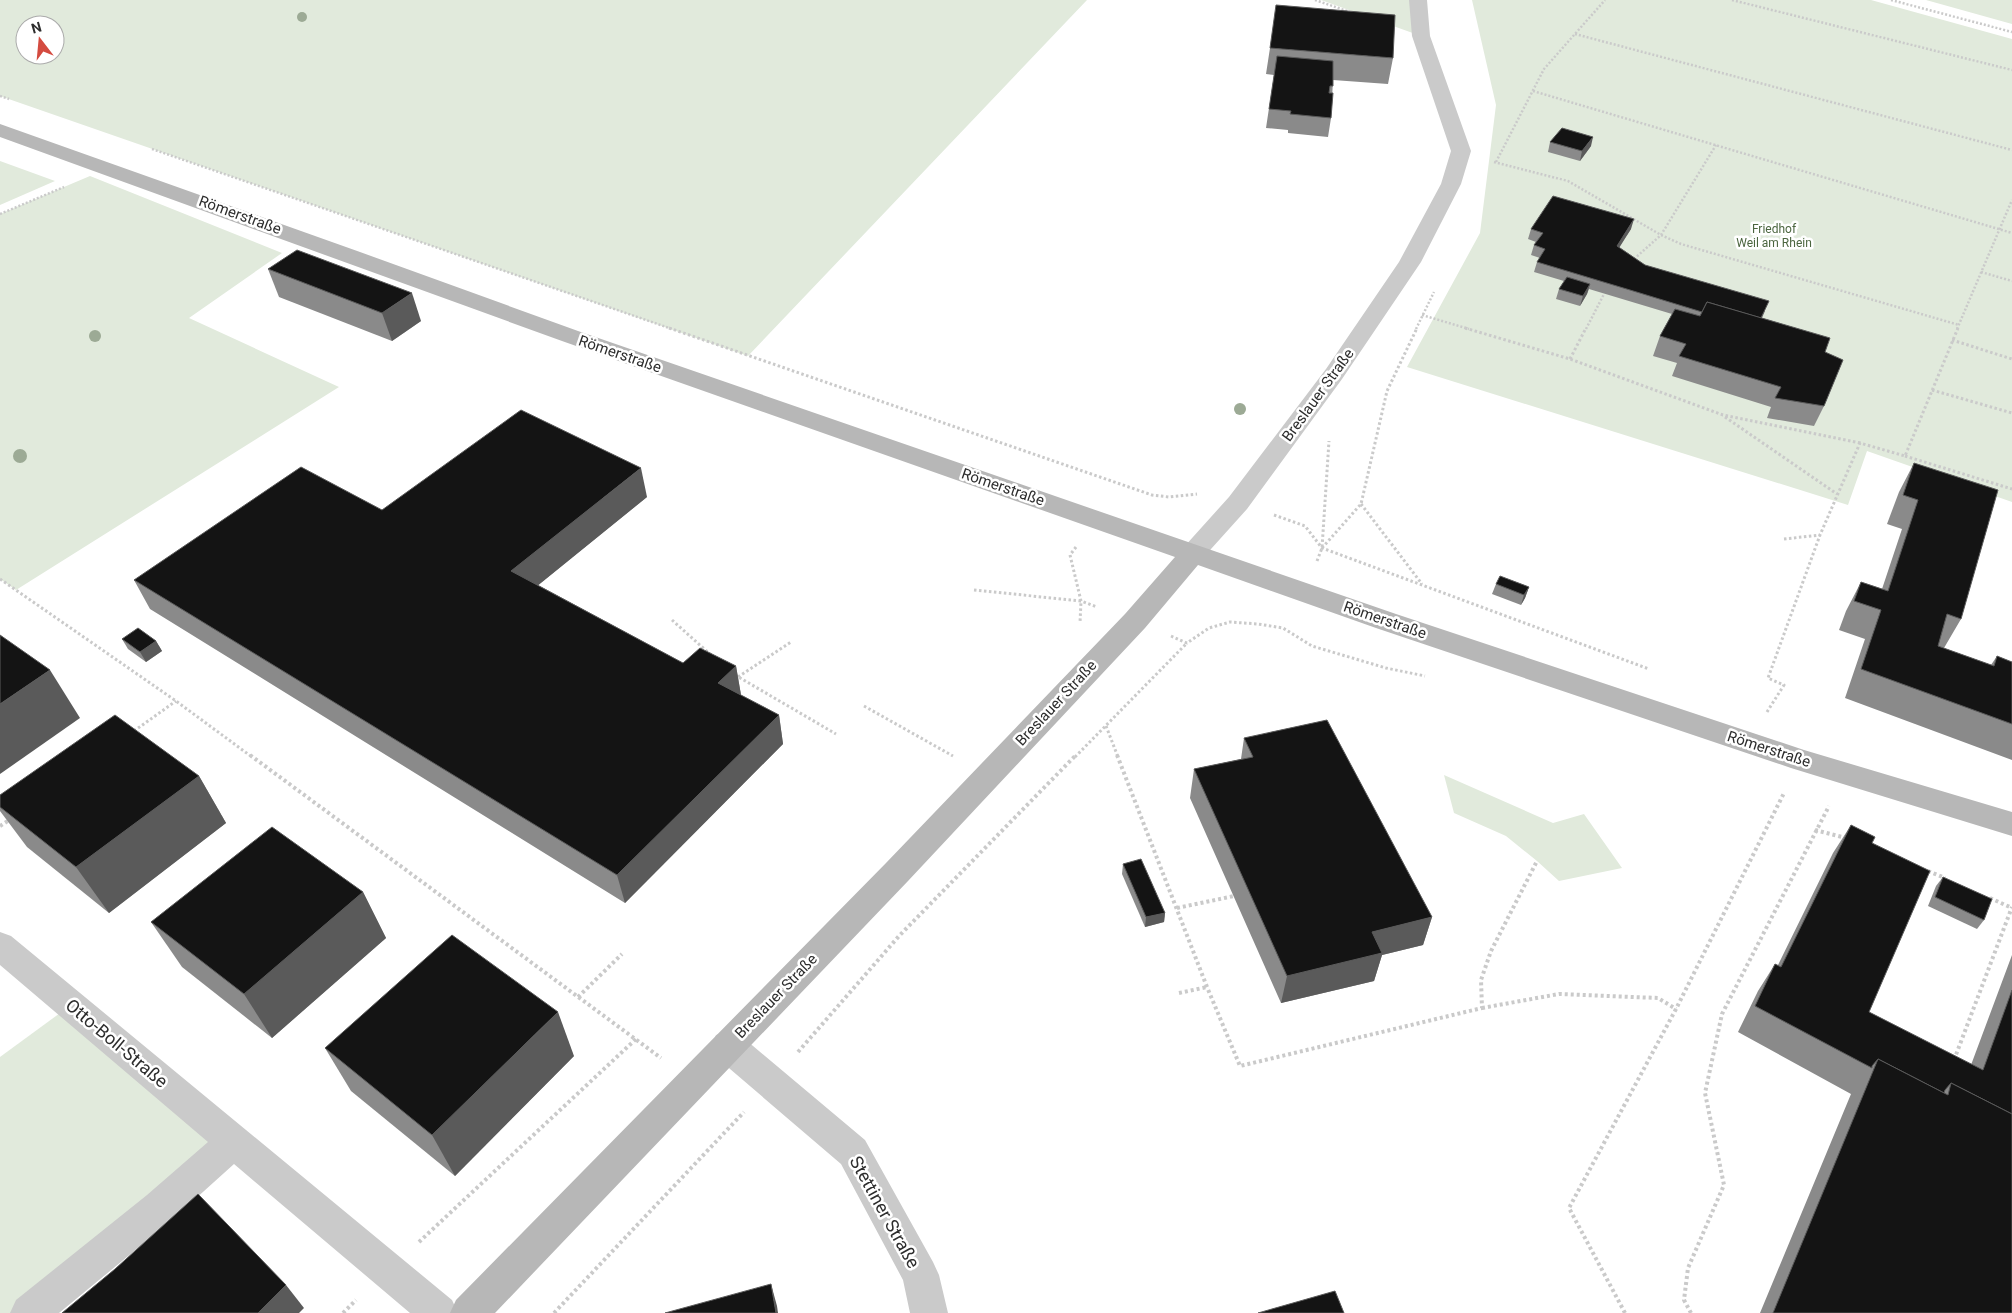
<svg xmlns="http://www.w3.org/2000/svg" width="2012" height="1313" font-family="Roboto,sans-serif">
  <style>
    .green { fill: #e1eadc; fill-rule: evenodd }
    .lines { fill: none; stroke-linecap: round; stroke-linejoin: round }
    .path-far2 { stroke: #cacaca; stroke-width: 2.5; stroke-dasharray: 2 2; stroke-linecap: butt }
    .path-far1 { stroke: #cacaca; stroke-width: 3; stroke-dasharray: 2.5 2.5; stroke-linecap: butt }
    .path { stroke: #cacaca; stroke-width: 4; stroke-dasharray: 3 3; stroke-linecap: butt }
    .street { fill: #cacaca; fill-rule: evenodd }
    .secondary { fill: #b7b7b7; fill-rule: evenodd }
    .tree { fill: #9caa95 }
    .wall { fill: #8a8a8a }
    .shaded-wall { fill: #5a5a5a }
    .building { fill: #141414; stroke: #5a5a5a }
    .labels { text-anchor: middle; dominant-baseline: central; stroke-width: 5; stroke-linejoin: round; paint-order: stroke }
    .far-park-label { font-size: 12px; fill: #4b653f; stroke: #fff }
    .street-label { font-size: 15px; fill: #2d2d2d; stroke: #fff }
    .near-street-label { font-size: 18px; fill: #2d2d2d; stroke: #fff }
  </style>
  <rect width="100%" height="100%" fill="#fff"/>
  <g class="green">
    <path d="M0,0H1087L748,356L0,96ZM25,25H55V55H25Z"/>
    <polygon points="1321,0 1418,0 1421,36"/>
    <polygon points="1472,0 1871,0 2012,39 2012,502 1867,451 1848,505 1407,367 1480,233 1496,105"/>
    <polygon points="1926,0 2012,0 2012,24"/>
    <polygon points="0,161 55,181 0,205"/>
    <polygon points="90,176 282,253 189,318 339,387 16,590 0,579 0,214"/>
    <polygon points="1444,775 1553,823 1584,814 1622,868 1559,881 1537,861 1506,836 1454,813"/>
    <polygon points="71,1005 234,1141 29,1313 0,1313 0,1057"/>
  </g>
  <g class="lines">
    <g class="path-far2">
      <polyline points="1315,0 1350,12"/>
      <polyline points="1732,0 2012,70"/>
      <polyline points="1891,0 2012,32"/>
      <polyline points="1575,34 2012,150"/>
      <polyline points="1533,91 2012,233"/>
      <polyline points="0,96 9,99"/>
      <polyline points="152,149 672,329"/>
      <polyline points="1494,162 1568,181 1661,235 1681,244 1959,325"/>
      <polyline points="1496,162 1544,69 1605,0"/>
      <polyline points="0,214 64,187"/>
      <polyline points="1634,259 1661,235 1716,145"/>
      <polyline points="1981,272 2012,281"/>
      <polyline points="1422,315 1469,329"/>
      <polyline points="1416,329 1434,292"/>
      <polyline points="1586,329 1604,294"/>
      <polyline points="1957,329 2012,200"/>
    </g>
    <g class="path-far1">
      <polyline points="669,328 1152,495 1169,497 1197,494"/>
      <polyline points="1465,328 1570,359 1723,415 1860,443"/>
      <polyline points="1952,340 2012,359"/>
      <polyline points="1570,359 1586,328"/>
      <polyline points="1932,390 2012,413"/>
      <polyline points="1725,417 1837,494"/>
      <polyline points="1905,456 2012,489"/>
      <polyline points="1361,504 1422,584"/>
      <polyline points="1274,515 1305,526 1322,548 1649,669"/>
      <polyline points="1784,539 1820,535"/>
      <polyline points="1076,547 1070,555 1081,601 1097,607"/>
      <polyline points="1322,548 1361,504 1387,391 1417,328"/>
      <polyline points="1317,561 1322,548 1329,441"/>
      <polyline points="0,579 176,701 252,757"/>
      <polyline points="974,590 1081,601 1080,623"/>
      <polyline points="672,620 711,655"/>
      <polyline points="1171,636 1187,643 1209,628 1230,622 1258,624 1283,628 1312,646 1386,668 1425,676"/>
      <polyline points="735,675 836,734"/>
      <polyline points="738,677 791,642"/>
      <polyline points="864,706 953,756"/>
      <polyline points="1767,712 1784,685 1768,678 1820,535 1860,443 1905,456 1958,328"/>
      <polyline points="1106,726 1118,757"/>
      <polyline points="134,731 176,701"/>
      <polyline points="1075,757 1187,643"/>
    </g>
    <g class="path">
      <polyline points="250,755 661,1058"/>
      <polyline points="1117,755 1207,987 1240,1066 1482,1008 1481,980 1491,951 1537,861"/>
      <polyline points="0,826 11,819"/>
      <polyline points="1815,830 1846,838"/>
      <polyline points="1928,871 1945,878"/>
      <polyline points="1990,898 2012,908"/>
      <polyline points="1177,908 1234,896"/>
      <polyline points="1179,993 1207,987"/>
      <polyline points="578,997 622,954"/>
      <polyline points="1482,1008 1559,994 1658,998 1676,1009"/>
      <polyline points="798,1052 899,936 1076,755"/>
      <polyline points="1954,1060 2012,907"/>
      <polyline points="419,1242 636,1039"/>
      <polyline points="343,1313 356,1300"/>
      <polyline points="554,1313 744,1112"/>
      <polyline points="1625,1313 1569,1208 1676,1009 1784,793"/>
      <polyline points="1691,1313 1684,1300 1688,1268 1724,1185 1705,1093 1722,1014 1829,806"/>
    </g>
    <g class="street">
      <polygon points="1409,0 1427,0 1430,36 1471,151 1461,184 1421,262 1342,379 1247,509 1202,559 1193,562 1184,559 1180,553 1184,547 1229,497 1326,369 1399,262 1441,184 1451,151 1412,36"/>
      <polygon points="0,932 11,936 452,1300 458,1313 410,1313 234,1164 173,1219 59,1313 10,1313 16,1300 147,1195 208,1142 0,965"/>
      <polygon points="728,1031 740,1035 865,1140 933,1262 939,1275 948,1313 910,1313 903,1280 841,1164 716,1057 711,1046 716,1035"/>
    </g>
    <polygon class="secondary" points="0,124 360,252 578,331 1396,614 1804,750 2012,812 2012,836 1791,768 1376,628 1198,565 1145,628 908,881 495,1313 450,1313 456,1300 886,863 1125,614 1175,557 562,341 0,137"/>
  </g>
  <g class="tree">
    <circle cx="302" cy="17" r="5"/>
    <circle cx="95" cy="336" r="6"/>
    <circle cx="1240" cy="409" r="6"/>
    <circle cx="20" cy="456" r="7"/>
  </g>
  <g class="wall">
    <polygon points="1270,48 1393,58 1388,84 1333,80 1331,118 1328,137 1288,133 1288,130 1266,128 1274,75 1266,74"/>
    <polygon points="1550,142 1591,146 1580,161 1548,152"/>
    <polygon points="1531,229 1631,229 1619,247 1645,265 1765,311 1762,318 1825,352 1824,406 1814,426 1767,418 1771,407 1672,376 1677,363 1653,356 1660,336 1672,314 1589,289 1587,294 1580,306 1556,299 1559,289 1564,281 1534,272 1537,262 1540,258 1531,255 1534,245 1536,242 1528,239"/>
    <polygon points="268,269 421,321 392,341 279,297"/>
    <polygon points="1914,463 1961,619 1944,648 1938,646 1991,665 1997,656 2012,662 2012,760 1845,698 1865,639 1839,630 1846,611 1861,582 1882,589 1902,529 1887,524 1899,492"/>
    <polygon points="647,497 538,585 683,663 736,666 741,695 779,715 783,744 625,903 150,609 134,580 382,510"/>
    <polygon points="1496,584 1529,587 1525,598 1521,605 1492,594"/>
    <polygon points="122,639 156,641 162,651 146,662 128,649"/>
    <polygon points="1244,738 1432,917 1423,945 1382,955 1374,981 1281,1003 1190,798 1194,769 1241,759"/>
    <polygon points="199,776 226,823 109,913 27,847 0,811 0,795"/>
    <polygon points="1851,825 1872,843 1869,1012 1971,1065 2012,955 2012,1313 1760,1313 1851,1094 1738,1032 1758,991 1775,964 1778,965 1833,853"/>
    <polygon points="1123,864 1165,913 1164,922 1145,927 1122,874"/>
    <polygon points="1943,877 1984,920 1977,929 1928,906 1936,886"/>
    <polygon points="363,892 386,938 272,1038 182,967 151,922"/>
    <polygon points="325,1048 574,1056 455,1176 351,1091"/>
  </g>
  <g class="shaded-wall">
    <polygon points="1593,137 1591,146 1580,161 1582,151"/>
    <polygon points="1634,219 1631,229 1614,256 1617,246"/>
    <polygon points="1590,284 1587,294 1580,306 1583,296"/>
    <polygon points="412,293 421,321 392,341 382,313"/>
    <polygon points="641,468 647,497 520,600 511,571"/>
    <polygon points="1529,587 1525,598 1521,605 1524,595"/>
    <polygon points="156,641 162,651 146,662 140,652"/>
    <polygon points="736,666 741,695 718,683"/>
    <polygon points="50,670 80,718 0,774 0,704"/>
    <polygon points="779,715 783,744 625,903 617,875"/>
    <polygon points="199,776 226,823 109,913 76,867"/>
    <polygon points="363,892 386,938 272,1038 244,994"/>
    <polygon points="1165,913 1164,922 1145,927 1146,917"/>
    <polygon points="1432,917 1423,945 1382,955 1374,981 1281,1003 1287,976 1372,932"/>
    <polygon points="558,1012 574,1056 455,1176 432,1135"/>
    <polygon points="771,1284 777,1306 778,1313 776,1313"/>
    <polygon points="286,1285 304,1308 299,1313 258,1313"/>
  </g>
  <g class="building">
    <polygon points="1276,5 1395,15 1393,58 1270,48"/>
    <polygon points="1277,56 1333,61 1333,86 1330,86 1329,93 1333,93 1331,118 1290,114 1291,111 1269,109"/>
    <polygon points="1562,128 1593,137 1582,151 1550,142"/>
    <polygon points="1553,196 1634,219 1617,246 1645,265 1769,301 1761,318 1707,302 1702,312 1630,290 1537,262 1545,249 1534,245 1543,233 1531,229"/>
    <polygon points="297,250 412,293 382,313 268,269"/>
    <polygon points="1567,277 1590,284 1583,296 1559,289"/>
    <polygon points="1707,302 1830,338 1825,352 1843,360 1824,406 1775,398 1781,387 1679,356 1686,344 1660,336 1675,309 1700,316"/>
    <polygon points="521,410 641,468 511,571 683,663 700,648 736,666 718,683 779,715 617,875 134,580 301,467 382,510"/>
    <polygon points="1914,463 1998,490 1961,619 1947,614 1938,646 1994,666 1997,656 2012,662 2012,724 1861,669 1881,610 1854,601 1861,582 1888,591 1918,500 1903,495"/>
    <polygon points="1500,576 1529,587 1524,595 1496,584"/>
    <polygon points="138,628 156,641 140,652 122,639"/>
    <polygon points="0,635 50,670 0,704"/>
    <polygon points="115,715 199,776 76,867 0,807 0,795"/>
    <polygon points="1327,720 1432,917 1372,932 1382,953 1287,976 1194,769 1253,757 1244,738"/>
    <polygon points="1851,825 1875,837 1872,843 1930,871 1869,1012 1983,1070 2012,990 2012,1114 1951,1083 1945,1090 1944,1093 1878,1059 1872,1066 1872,1068 1755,1006 1775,964 1781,967"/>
    <polygon points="272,827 363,892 244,994 151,922"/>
    <polygon points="1141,859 1165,913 1146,917 1123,864"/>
    <polygon points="1943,877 1992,899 1984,920 1935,897"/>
    <polygon points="452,935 558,1012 432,1135 325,1048"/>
    <polygon points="1878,1059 1948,1095 1951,1083 2012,1114 2012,1313 1773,1313"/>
    <polygon points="198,1194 286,1285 258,1313 62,1313 115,1269"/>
    <polygon points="771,1284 776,1313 665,1313"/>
    <polygon points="1335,1291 1344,1313 1258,1313"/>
  </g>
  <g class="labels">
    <g class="far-park-label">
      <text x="1774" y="229">Friedhof<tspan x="1774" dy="14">Weil am Rhein</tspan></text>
    </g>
    <g class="street-label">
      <text transform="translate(240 215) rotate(20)">Römerstraße</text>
      <text transform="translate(620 354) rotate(19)">Römerstraße</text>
      <text transform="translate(1318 395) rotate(-54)">Breslauer Straße</text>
      <text transform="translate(1003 487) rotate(19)">Römerstraße</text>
      <text transform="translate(1385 620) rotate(19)">Römerstraße</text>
      <text transform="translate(1056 703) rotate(-47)">Breslauer Straße</text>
      <text transform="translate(1769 749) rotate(18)">Römerstraße</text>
      <text transform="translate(776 996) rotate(-46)">Breslauer Straße</text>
    </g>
    <g class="near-street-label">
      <text transform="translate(117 1043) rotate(40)">Otto-Boll-Straße</text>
      <text transform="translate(885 1212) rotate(61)">Stettiner Straße</text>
    </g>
  </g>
  <g transform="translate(40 40) rotate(344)"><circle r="24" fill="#ffffff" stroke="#ababab"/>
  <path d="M0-4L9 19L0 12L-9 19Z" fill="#d44b40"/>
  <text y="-8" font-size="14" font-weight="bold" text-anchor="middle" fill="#2d2d2d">N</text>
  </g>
</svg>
